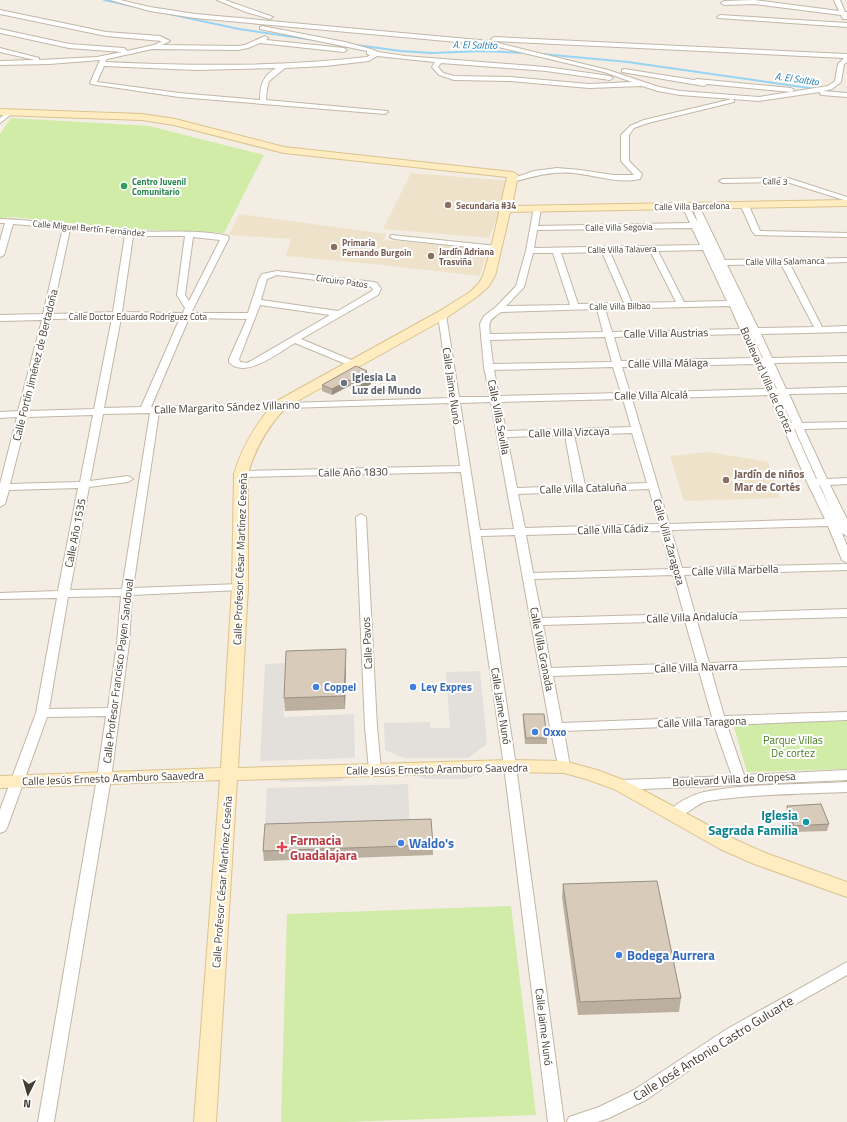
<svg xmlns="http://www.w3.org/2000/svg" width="847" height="1122" font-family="'Titillium Web',sans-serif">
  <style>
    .education { fill: #eee2cb }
    .green { fill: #d0eca7 }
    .parking { fill: #e3e0dc }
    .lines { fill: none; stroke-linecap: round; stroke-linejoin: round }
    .stream { stroke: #98d4f6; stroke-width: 2 }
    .street-casing { stroke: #c2b7a7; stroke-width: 2 }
    .secondary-casing { stroke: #dac390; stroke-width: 2 }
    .street { fill: #fff; fill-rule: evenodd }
    .secondary { fill: #ffedc1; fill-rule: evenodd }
    .wall { fill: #bbafa0 }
    .shaded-wall { fill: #988e82 }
    .building { fill: #d9cbba; stroke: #988e82 }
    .leisure-dot { fill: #2e9e5b; stroke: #fff; stroke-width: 1.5 }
    .education-dot { fill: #8d6e63; stroke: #fff; stroke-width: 1.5 }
    .worship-dot { fill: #6b7280; stroke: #fff; stroke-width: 1.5 }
    .shop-dot { fill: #3f7fe0; stroke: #fff; stroke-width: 1.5 }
    .culture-dot { fill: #0f9aa8; stroke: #fff; stroke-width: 1.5 }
    .health-dot { fill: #e0444e; stroke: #fff; stroke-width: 1.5 }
    .labels { text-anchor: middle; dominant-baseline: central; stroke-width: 4; stroke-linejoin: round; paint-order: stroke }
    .far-leisure-label { font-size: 9px; font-weight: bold; fill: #27864d; stroke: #fff; text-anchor: start }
    .far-street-label { font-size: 9px; fill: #453d32; stroke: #fff }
    .far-education-label { font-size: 9px; font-weight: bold; fill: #785e54; stroke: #fff; text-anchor: start }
    .far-water-label { font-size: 10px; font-style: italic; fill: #227bb1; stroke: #fff }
    .street-label { font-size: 11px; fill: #453d32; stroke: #fff }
    .worship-label { font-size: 11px; font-weight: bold; fill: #5b616d; stroke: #fff; text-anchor: start }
    .education-label { font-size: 11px; font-weight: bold; fill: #785e54; stroke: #fff; text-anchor: start }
    .shop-label { font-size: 11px; font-weight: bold; fill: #366cbe; stroke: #fff; text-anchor: start }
    .park-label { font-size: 11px; fill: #487b21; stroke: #fff }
    .near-culture-label { font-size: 13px; font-weight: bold; fill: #0d838f; stroke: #fff; text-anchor: end }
    .near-health-label { font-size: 13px; font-weight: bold; fill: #be3a42; stroke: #fff; text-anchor: start }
    .near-shop-label { font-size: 13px; font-weight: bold; fill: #366cbe; stroke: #fff; text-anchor: start }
    .near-street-label { font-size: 13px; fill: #453d32; stroke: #fff }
  </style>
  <rect width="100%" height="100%" fill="#f3ede3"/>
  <g class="education">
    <polygon points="411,173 511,181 489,238 383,229"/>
    <polygon points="239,214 386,234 382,243 384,240 487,249 480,276 373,264 286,256 291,239 229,235"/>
    <polygon points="709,452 768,462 780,498 684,501 670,456"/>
  </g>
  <g class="green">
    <polygon points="11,118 149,126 264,155 224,233 131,229 12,217 0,218 0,134"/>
    <polygon points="847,721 847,769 747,772 733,724"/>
    <polygon points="511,906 536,1115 346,1122 281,1122 287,914"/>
  </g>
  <g class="parking">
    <polygon points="285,663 284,717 354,714 355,758 260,761 265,664"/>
    <polygon points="480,671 487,744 468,758 404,758 385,750 384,723 430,722 430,728 450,728 446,672"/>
    <polygon points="481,773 465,779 426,779 409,774"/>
    <polygon points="353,774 340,781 282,782 275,777"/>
    <polygon points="408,784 410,829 265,834 267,788"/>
  </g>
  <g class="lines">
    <g class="stream">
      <polyline points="104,0 239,29 321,41"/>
      <polyline points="356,45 401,51 432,53 482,51 528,53"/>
      <polyline points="542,54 628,62 816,89"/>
      <polyline points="821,90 835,92"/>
    </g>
    <defs>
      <g id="street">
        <path d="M110,0H120L150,7L195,14L490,41L608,70L659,87L680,91L759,97L828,86L835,81L838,64L844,58L494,41L491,39L494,37L847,54V62L844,64L841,82L832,89L823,91L847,93V97L822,95L820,94V92L759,101L680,95L658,91L642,86L589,88L510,81L454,80L439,75L432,67L435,62L377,56L369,61L325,66L285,68L269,81L267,89L266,100L387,111L388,112L385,114L179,97L91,84L90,83L100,60L49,64L0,65V61L35,60L0,52V48L39,58V60L97,57L122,52L69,48L0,33V29L69,44L124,48L127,51L154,45L162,41L106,36L0,14V10L106,32L160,36L170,41L162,45L238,46L245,45L265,36L268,38L266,40L344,48L347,50L344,52L260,43L248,48L238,50L152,49L107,59L105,62C193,66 280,67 367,57L370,55L367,54V51L260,29V27L262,26L345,42L371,49L378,52L405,56L546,67L610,76L613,78L610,80L546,71L441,63L438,67L443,73L454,76L510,77L589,84L632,82L604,72L490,45L195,18L150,11ZM104,66L196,70L276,68C263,76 260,85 260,100L179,93L97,82Z"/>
        <polygon points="217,0 225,0 273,17 270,19 246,12"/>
        <polygon points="754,0 839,11 834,0 840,0 845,12 847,12 847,19 843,19 841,15 754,4 724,5 721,3 724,1"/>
        <polygon points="720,15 847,23 847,27 718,18 717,17"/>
        <polygon points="624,69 694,80 697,79 791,88 794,90 791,92 707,84 704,86 622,72 622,70"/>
        <path d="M732,99L734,100V102L648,123L634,128L629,135V161L642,174L640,179C617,184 595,175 573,173C551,171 533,177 512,182L508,180L534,171L557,168L580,170L614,175H634L621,161V135L630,126L644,120Z"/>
        <polygon points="11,110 13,111 13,113 0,123 0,118"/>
        <polygon points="788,178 847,197 847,201 787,182 723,183 719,181 723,179"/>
        <path d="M676,204H679L685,206L689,204L700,208L725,260L847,258V262L790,264L822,327L847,326V332L761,334L772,358L847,356V362L774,363L786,389L847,387V393L789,394L802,423L847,422V428L804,429L827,479L847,478V484L830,485L847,519V536L842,533L847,546V563L842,560L828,526L671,530L682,568L847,564V570L684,575L695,614L847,609V617L697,621L709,663L847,658V666L711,670L724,716L847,712V720L727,725L744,775L847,770V780L620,790L615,788L613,785L615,782L620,780L732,776L714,725L564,731L570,767L569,770L564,771L559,770L550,727L515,535L481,536L516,766L564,1122H548L504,766L461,472L241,477L236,474L241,471L460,466L451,403L159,412L133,588L240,584L246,587L240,590L132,595L129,643L111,778L54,1122H38L97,778L106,716L47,717L7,828L5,831L0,833V810L36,713L57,598L0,599V593L58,591L78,488L9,490L5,504L0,507V484L17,417L0,418V412L18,411L42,320L0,321V315L43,314L63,228L13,224L4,255L0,257V241L5,223H0V219C44,220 87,228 131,231C163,233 196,229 228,236L229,238L191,313H248L259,279L262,274L277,271L374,282L377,283L381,289L378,295L301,339L356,362L358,364L353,367L295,343C279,352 245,380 229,362V359L247,319L189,318L151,407L450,398L438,315L442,312L446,315L459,397H490L484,367L480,324L484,316L496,307L516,286L526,251L534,207H540L541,209L538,226L690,223L685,212L676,208ZM691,210L694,211L698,223ZM692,228L700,245L534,248L537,230ZM70,229L125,235L113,312L52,314ZM133,236H185L177,295L185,308L183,313L122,312ZM193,237L220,240L189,301L185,295ZM703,250L727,301L684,302L658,251ZM650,251L676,302L632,303L610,252ZM602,252L624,303L578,304L561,253ZM533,253H553L570,305L506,306L524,287ZM781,264L814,327L758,328L727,265ZM277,275L371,287L373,289L372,291L338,311L261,300L267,279ZM260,305L330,315L251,361L247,363L240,362L239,359ZM730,306L740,329L612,332L605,309ZM597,309L603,332L490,334C488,320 490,320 501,312ZM112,318L94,409L28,411L51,319ZM121,318H180L141,407L104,408ZM743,334L753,358L621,361L614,337ZM752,334L763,358H762ZM605,337L612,362L493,364L490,340ZM756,364L767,389L630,393L622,367ZM765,364L777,389H776ZM613,367L621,393L499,396L494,370ZM769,395L807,482L825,519L669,524L632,399ZM779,395L792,423H791ZM623,399L631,427L506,431L500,402ZM491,402L514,529L480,530L460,403ZM150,413L122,589L70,590L89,487L128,482L133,479L128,476L90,481L103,414ZM93,415L80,482L10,484L27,417ZM794,429H795L817,479H816ZM632,433L647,483L585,485L574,435ZM565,435L574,486L517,488L507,437ZM819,485H820L831,510ZM649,489L659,524L525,528L518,494ZM661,531L671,569L533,573L526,535ZM673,575L684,614L542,618L534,579ZM121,596L117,643L108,708L49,709L68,597ZM685,621L697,663L551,668L543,625ZM699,671L712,717L562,723L553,676Z"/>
        <polygon points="742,204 745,204 749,206 760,231 847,233 847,237 755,235 752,231 741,206"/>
        <polygon points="391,235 497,246 501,248 497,250 394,239 390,237"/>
        <polygon points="361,514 366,517 377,727 381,770 380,773 375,774 370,773 369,770 365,727 356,517"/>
        <path d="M847,782V792C801,794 754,794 708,801C695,803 683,821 670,817L668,814C674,803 692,795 704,792C750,783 801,785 847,782Z"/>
        <polygon points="847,962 847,975 737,1037 646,1100 609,1118 597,1122 567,1122 569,1117 599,1107 634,1090 727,1029"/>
      </g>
      <path id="secondary" d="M0,109L142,114L175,119L284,147L513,172L518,175L512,206L847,200V206L510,212L495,276L488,287L478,296L446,318L285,408C267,428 255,448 248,474V587L238,768L510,760L564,761L597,770L626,781L734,839L768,854L847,882V897L754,864L720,849L614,789L586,779L564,773L510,772L237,780L216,1122H194L220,780L0,788V776L221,768L232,587L234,474C242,446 256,424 275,402L438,312L470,292L479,283L483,276L491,248L507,177L284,153L174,125L142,120L0,115Z"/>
    </defs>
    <use href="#street" class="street-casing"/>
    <use href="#secondary" class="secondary-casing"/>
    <use href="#street" class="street"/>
    <use href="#secondary" class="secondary"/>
  </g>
  <g class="wall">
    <polygon points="367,376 365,377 371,379 371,384 361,390 349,386 332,395 322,391 322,385"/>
    <polygon points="346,662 345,709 285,711 284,698"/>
    <polygon points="523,714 547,738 547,744 525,744 523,721"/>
    <polygon points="787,806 829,824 827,831 792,832 786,813"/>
    <polygon points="433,845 433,855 264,861 263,851"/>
    <polygon points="563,884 681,998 679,1012 578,1015 562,897"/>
  </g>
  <g class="shaded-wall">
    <polygon points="367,371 367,376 360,380 360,375"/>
    <polygon points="371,379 371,384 361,390 361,385"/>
    <polygon points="349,380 349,386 332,395 332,389"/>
    <polygon points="346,649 346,662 345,709 344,696"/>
  </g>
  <g class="building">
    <polygon points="356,366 367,371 360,375 371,379 361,385 349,380 332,389 322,385"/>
    <polygon points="346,649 344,696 284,698 286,651"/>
    <polygon points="523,714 544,714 547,738 526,738"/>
    <polygon points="821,804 829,824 794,826 787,806"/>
    <polygon points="431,819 433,845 263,851 265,824"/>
    <polygon points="657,881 681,998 580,1002 563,884"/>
  </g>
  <circle class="leisure-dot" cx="124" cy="186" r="4"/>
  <g class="education-dot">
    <circle cx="448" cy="205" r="4"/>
    <circle cx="334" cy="247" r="4"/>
    <circle cx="431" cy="256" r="4"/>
    <circle cx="726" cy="480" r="4"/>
  </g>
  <circle class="worship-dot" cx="344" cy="383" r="4"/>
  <g class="shop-dot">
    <circle cx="316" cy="687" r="4"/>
    <circle cx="413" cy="687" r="4"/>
    <circle cx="535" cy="732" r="4"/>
    <circle cx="401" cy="843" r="4"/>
    <circle cx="619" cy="955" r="4"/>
  </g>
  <circle class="culture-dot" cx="806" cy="822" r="4"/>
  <path class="health-dot" d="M280 841h4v4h4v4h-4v4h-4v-4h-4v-4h4z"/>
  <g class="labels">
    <g class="far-leisure-label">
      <text x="132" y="181">Centro Juvenil<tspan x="132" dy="10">Comunitario</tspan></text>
    </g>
    <g class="far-street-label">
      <text transform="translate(775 181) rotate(1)">Calle 3</text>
      <text transform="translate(692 206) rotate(-1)">Calle Villa Barcelona</text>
      <text transform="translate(619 227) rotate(-1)">Calle Villa Segovia</text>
      <text transform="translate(89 228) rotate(5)">Calle Miguel Bertín Fernández</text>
      <text transform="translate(622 249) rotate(-1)">Calle Villa Talavera</text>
      <text transform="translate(785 261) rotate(-1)">Calle Villa Salamanca</text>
      <text transform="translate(342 281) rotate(8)">Circuiro Patos</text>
      <text transform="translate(620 306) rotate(-1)">Calle Villa Bilbao</text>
      <text x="138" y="316">Calle Doctor Eduardo Rodríguez Cota</text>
    </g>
    <g class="far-education-label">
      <text x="456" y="205">Secundaria #34</text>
      <text x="342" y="242">Primaria<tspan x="342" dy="10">Fernando Burgoin</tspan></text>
      <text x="439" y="251">Jardín Adriana<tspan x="439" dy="10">Trasviña</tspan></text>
    </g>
    <g class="far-water-label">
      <text transform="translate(475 45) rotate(1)">A. El Saltito</text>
      <text transform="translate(797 79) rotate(8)">A. El Saltito</text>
    </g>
    <g class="street-label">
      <text transform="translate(666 333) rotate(-1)">Calle Villa Austrias</text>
      <text transform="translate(668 363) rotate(-1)">Calle Villa Málaga</text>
      <text transform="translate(35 365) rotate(-76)">Calle Fortín Jiménez de Bertadoña</text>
      <text transform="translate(767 380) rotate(66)">Boulevard Villa de Cortez</text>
      <text transform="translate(452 386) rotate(82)">Calle Jaime Nunó</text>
      <text transform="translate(651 395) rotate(-1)">Calle Villa Alcalá</text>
      <text transform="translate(227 407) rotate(-2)">Calle Margarito Sández Villarino</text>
      <text transform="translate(499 417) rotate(79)">Calle Villa Sevilla</text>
      <text transform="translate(569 432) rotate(-2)">Calle Villa Vizcaya</text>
      <text transform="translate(353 472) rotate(-1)">Calle Año 1830</text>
      <text transform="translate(583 488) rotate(-2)">Calle Villa Cataluña</text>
      <text transform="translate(613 529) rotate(-2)">Calle Villa Cádiz</text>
      <text transform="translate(75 533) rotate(-79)">Calle Año 1535</text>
      <text transform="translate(669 542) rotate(74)">Calle Villa Zaragoza</text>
      <text transform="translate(240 559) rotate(-88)">Calle Profesor César Martínez Ceseña</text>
      <text transform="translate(735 570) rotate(-2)">Calle Villa Marbella</text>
      <text transform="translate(692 617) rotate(-2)">Calle Villa Andalucía</text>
      <text transform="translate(367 643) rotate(-93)">Calle Pavos</text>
      <text transform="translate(542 649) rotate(79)">Calle Villa Granada</text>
      <text transform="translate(696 667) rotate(-2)">Calle Villa Navarra</text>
      <text transform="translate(118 671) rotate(-83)">Calle Profesor Francisco Payen Sandoval</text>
      <text transform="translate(501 706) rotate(81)">Calle Jaime Nunó</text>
      <text transform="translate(702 722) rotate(-2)">Calle Villa Taragona</text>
      <text transform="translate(437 769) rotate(-1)">Calle Jesús Ernesto Aramburo Saavedra</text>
      <text transform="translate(113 778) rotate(-2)">Calle Jesús Ernesto Aramburo Saavedra</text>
      <text transform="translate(734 779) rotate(-3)">Boulevard Villa de Oropesa</text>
      <text transform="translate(222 882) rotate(-86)">Calle Profesor César Martínez Ceseña</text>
      <text transform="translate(544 1027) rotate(83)">Calle Jaime Nunó</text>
    </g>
    <g class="worship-label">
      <text x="352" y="377">Iglesia La<tspan x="352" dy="13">Luz del Mundo</tspan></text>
    </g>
    <g class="education-label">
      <text x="734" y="474">Jardín de niños<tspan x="734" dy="13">Mar de Cortés</tspan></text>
    </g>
    <g class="shop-label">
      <text x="324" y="687">Coppel</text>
      <text x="421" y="687">Ley Expres</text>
      <text x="543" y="732">Oxxo</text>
    </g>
    <g class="park-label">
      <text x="793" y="740">Parque Villas<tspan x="793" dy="13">De cortez</tspan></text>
    </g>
    <g class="near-culture-label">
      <text x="798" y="815">Iglesia<tspan x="798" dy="15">Sagrada Familia</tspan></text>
    </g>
    <g class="near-health-label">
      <text x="290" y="840">Farmacia<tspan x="290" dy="15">Guadalajara</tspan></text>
    </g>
    <g class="near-shop-label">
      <text x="409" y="843">Waldo's</text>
      <text x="627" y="955">Bodega Aurrera</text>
    </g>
    <g class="near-street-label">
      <text transform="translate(713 1048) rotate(-32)">Calle José Antonio Castro Guluarte</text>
    </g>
  </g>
  <g transform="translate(28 1094) rotate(185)" stroke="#ffffff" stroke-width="3" paint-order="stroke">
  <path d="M0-3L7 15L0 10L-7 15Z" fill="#453d32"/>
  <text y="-6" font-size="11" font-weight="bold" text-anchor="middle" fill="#453d32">N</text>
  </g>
</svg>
